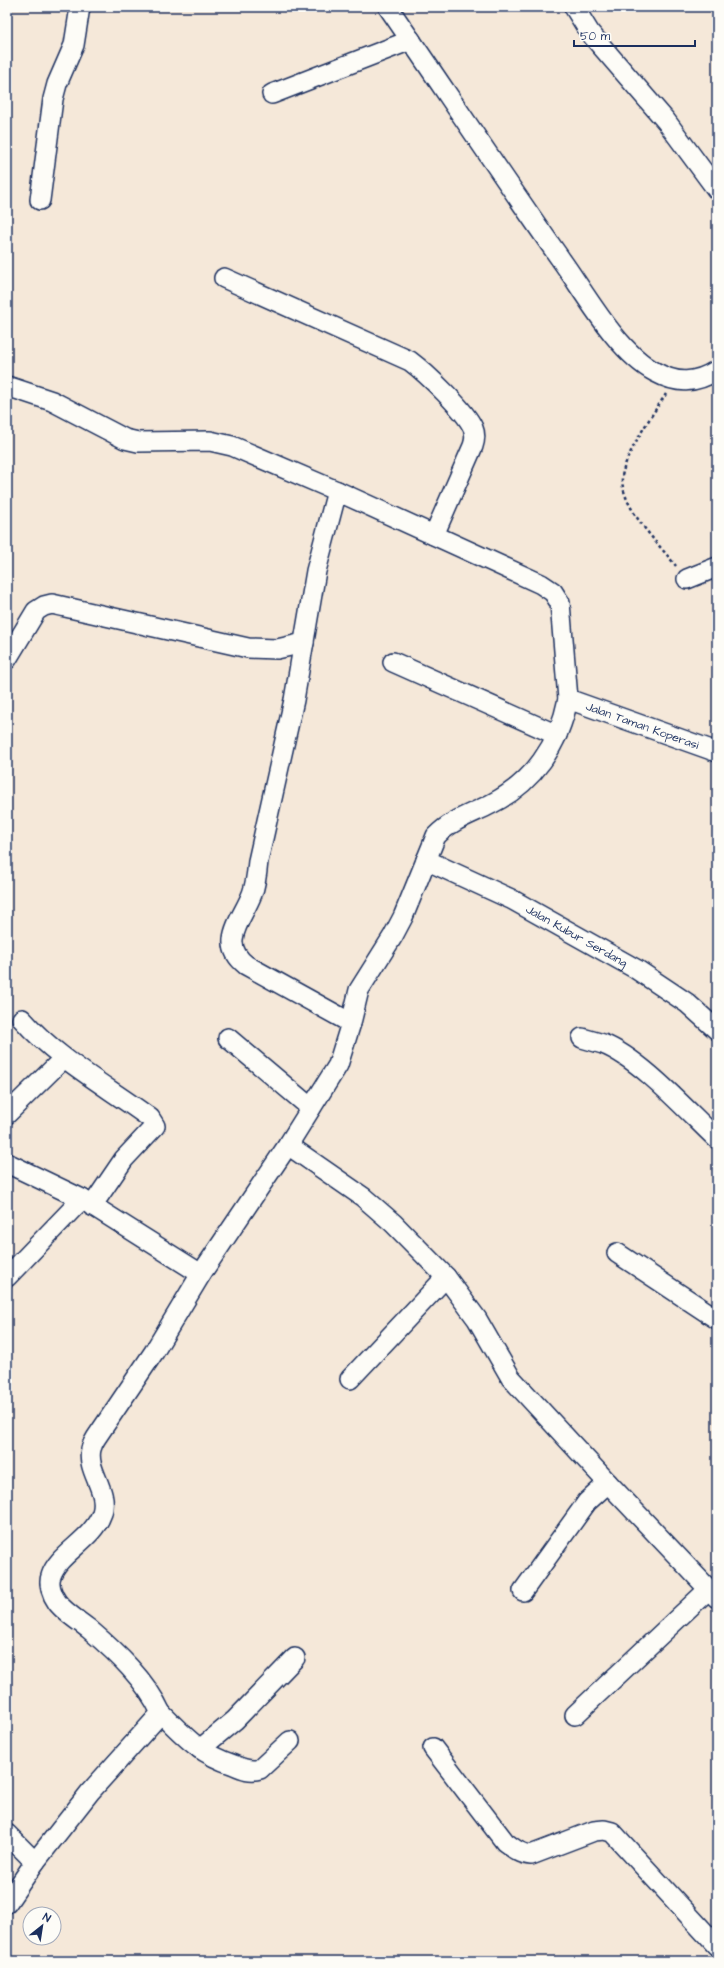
<svg xmlns="http://www.w3.org/2000/svg" width="724" height="1968" font-family="'Architects Daughter',sans-serif">
  <style>
    .lines { fill: none; stroke-linecap: round; stroke-linejoin: round }
    .minor-casing { stroke: #1b2f5e; stroke-width: 22 }
    .path { stroke: #1b2f5e; stroke-width: 2.5; stroke-dasharray: 3 3; stroke-linecap: butt }
    .minor { stroke: #fdfcf7; stroke-width: 19 }
    .labels { text-anchor: middle; dominant-baseline: central; stroke-width: 4; stroke-linejoin: round; paint-order: stroke }
    .street-label { font-size: 12px; fill: #1b2f5e; stroke: #fdfcf7 }
  </style>
  <rect width="100%" height="100%" fill="#f5e8d9"/>
  <filter id="ink" filterUnits="userSpaceOnUse"><feTurbulence type="fractalNoise" baseFrequency=".025" numOctaves="2"/><feDisplacementMap in="SourceGraphic" scale="8" xChannelSelector="R" yChannelSelector="G"/><feConvolveMatrix kernelMatrix="1 2 1 2 8 2 1 2 1" color-interpolation-filters="sRGB"/></filter>
  <g filter="url(#ink)">
    <g class="lines">
      <defs>
        <g id="minor">
          <path d="M388,7C447,93 504,179 564,264C588,298 618,352 655,372C677,384 695,384 717,370"/>
          <polyline points="574,7 590,33 666,121 717,190"/>
          <polyline points="272,94 411,40"/>
          <polyline points="40,200 53,99 57,84 74,45 80,7"/>
          <path d="M224,278L410,361C426,373 466,411 473,428C476,435 475,440 473,446L434,535"/>
          <path d="M7,386L52,401L125,439L138,442L210,441L232,446L337,491L541,584L553,592L560,603L568,699C559,745 533,783 491,804C472,814 451,820 436,836L403,917L393,936L359,990L351,1023L338,1065L288,1145L201,1274L154,1352L96,1438C94,1441 92,1445 91,1449C86,1471 109,1490 102,1513C93,1540 58,1553 51,1576C48,1584 52,1595 57,1602C64,1612 79,1621 89,1629C117,1653 146,1680 161,1713L90,1792L35,1862L7,1903"/>
          <path d="M337,491L316,571L294,700L258,861C257,872 256,884 252,894C242,920 218,943 246,965L351,1023"/>
          <polyline points="687,579 717,567"/>
          <polyline points="7,659 36,611 44,606 52,604 248,648 277,649 304,643"/>
          <polyline points="393,662 557,735"/>
          <path id="s1" d="M568,699L717,752"/>
          <path id="s2" d="M426,860L511,899L636,969L687,1003L717,1030"/>
          <path d="M22,1019C58,1060 107,1086 150,1118L155,1126L124,1159L92,1206"/>
          <polyline points="228,1038 311,1108"/>
          <path d="M582,1038C589,1040 596,1042 603,1044C641,1059 687,1111 717,1139"/>
          <polyline points="7,1114 64,1058"/>
          <polyline points="288,1145 363,1197 393,1223 446,1277 477,1319 511,1378 608,1483 717,1598"/>
          <polyline points="7,1163 82,1199 201,1274"/>
          <polyline points="617,1253 717,1319"/>
          <polyline points="7,1277 82,1199"/>
          <polyline points="350,1379 446,1277"/>
          <polyline points="523,1591 587,1502 608,1483"/>
          <path d="M161,1713C186,1738 200,1754 234,1765C243,1769 251,1772 260,1769L290,1741"/>
          <polyline points="575,1715 709,1589"/>
          <path d="M433,1748L505,1842C513,1848 520,1854 531,1855L594,1831L604,1830L612,1832L717,1946"/>
          <polyline points="200,1749 235,1720 295,1658"/>
          <polyline points="7,1834 35,1862"/>
        </g>
      </defs>
      <use href="#minor" class="minor-casing"/>
      <path class="path" d="M666,394C654,412 620,461 622,481C625,512 658,543 676,566"/>
      <use href="#minor" class="minor"/>
    </g>
  </g>
  <g class="labels">
    <g class="street-label">
      <text stroke="none"><textPath href="#s1" startOffset="79">Jalan Taman Koperasi</textPath></text>
      <text stroke="none"><textPath href="#s2" startOffset="169">Jalan Kubur Serdang</textPath></text>
    </g>
  </g>
  <rect width="724" height="1968" fill="none" stroke="#fdfcf7" stroke-width="24"/>
  <rect x="12" y="12" width="700" height="1944" fill="none" stroke="#1b2f5e" stroke-width="1.5" filter="url(#ink)"/>
  <g transform="translate(42 1926) rotate(30)"><circle r="19" fill="#fdfcf7" stroke="#a3aaba"/>
  <path d="M0-3L7 15L0 10L-7 15Z" fill="#1b2f5e"/>
  <text y="-6" font-size="11" font-weight="bold" text-anchor="middle" fill="#1b2f5e">N</text>
  </g>
  <path d="M574 40v6h121v-6" fill="none" stroke="#1b2f5e" stroke-width="2"/>
  <text x="580" y="40" font-size="12" fill="#1b2f5e" stroke="#fdfcf7" stroke-width="3" paint-order="stroke">50 m</text>
</svg>
